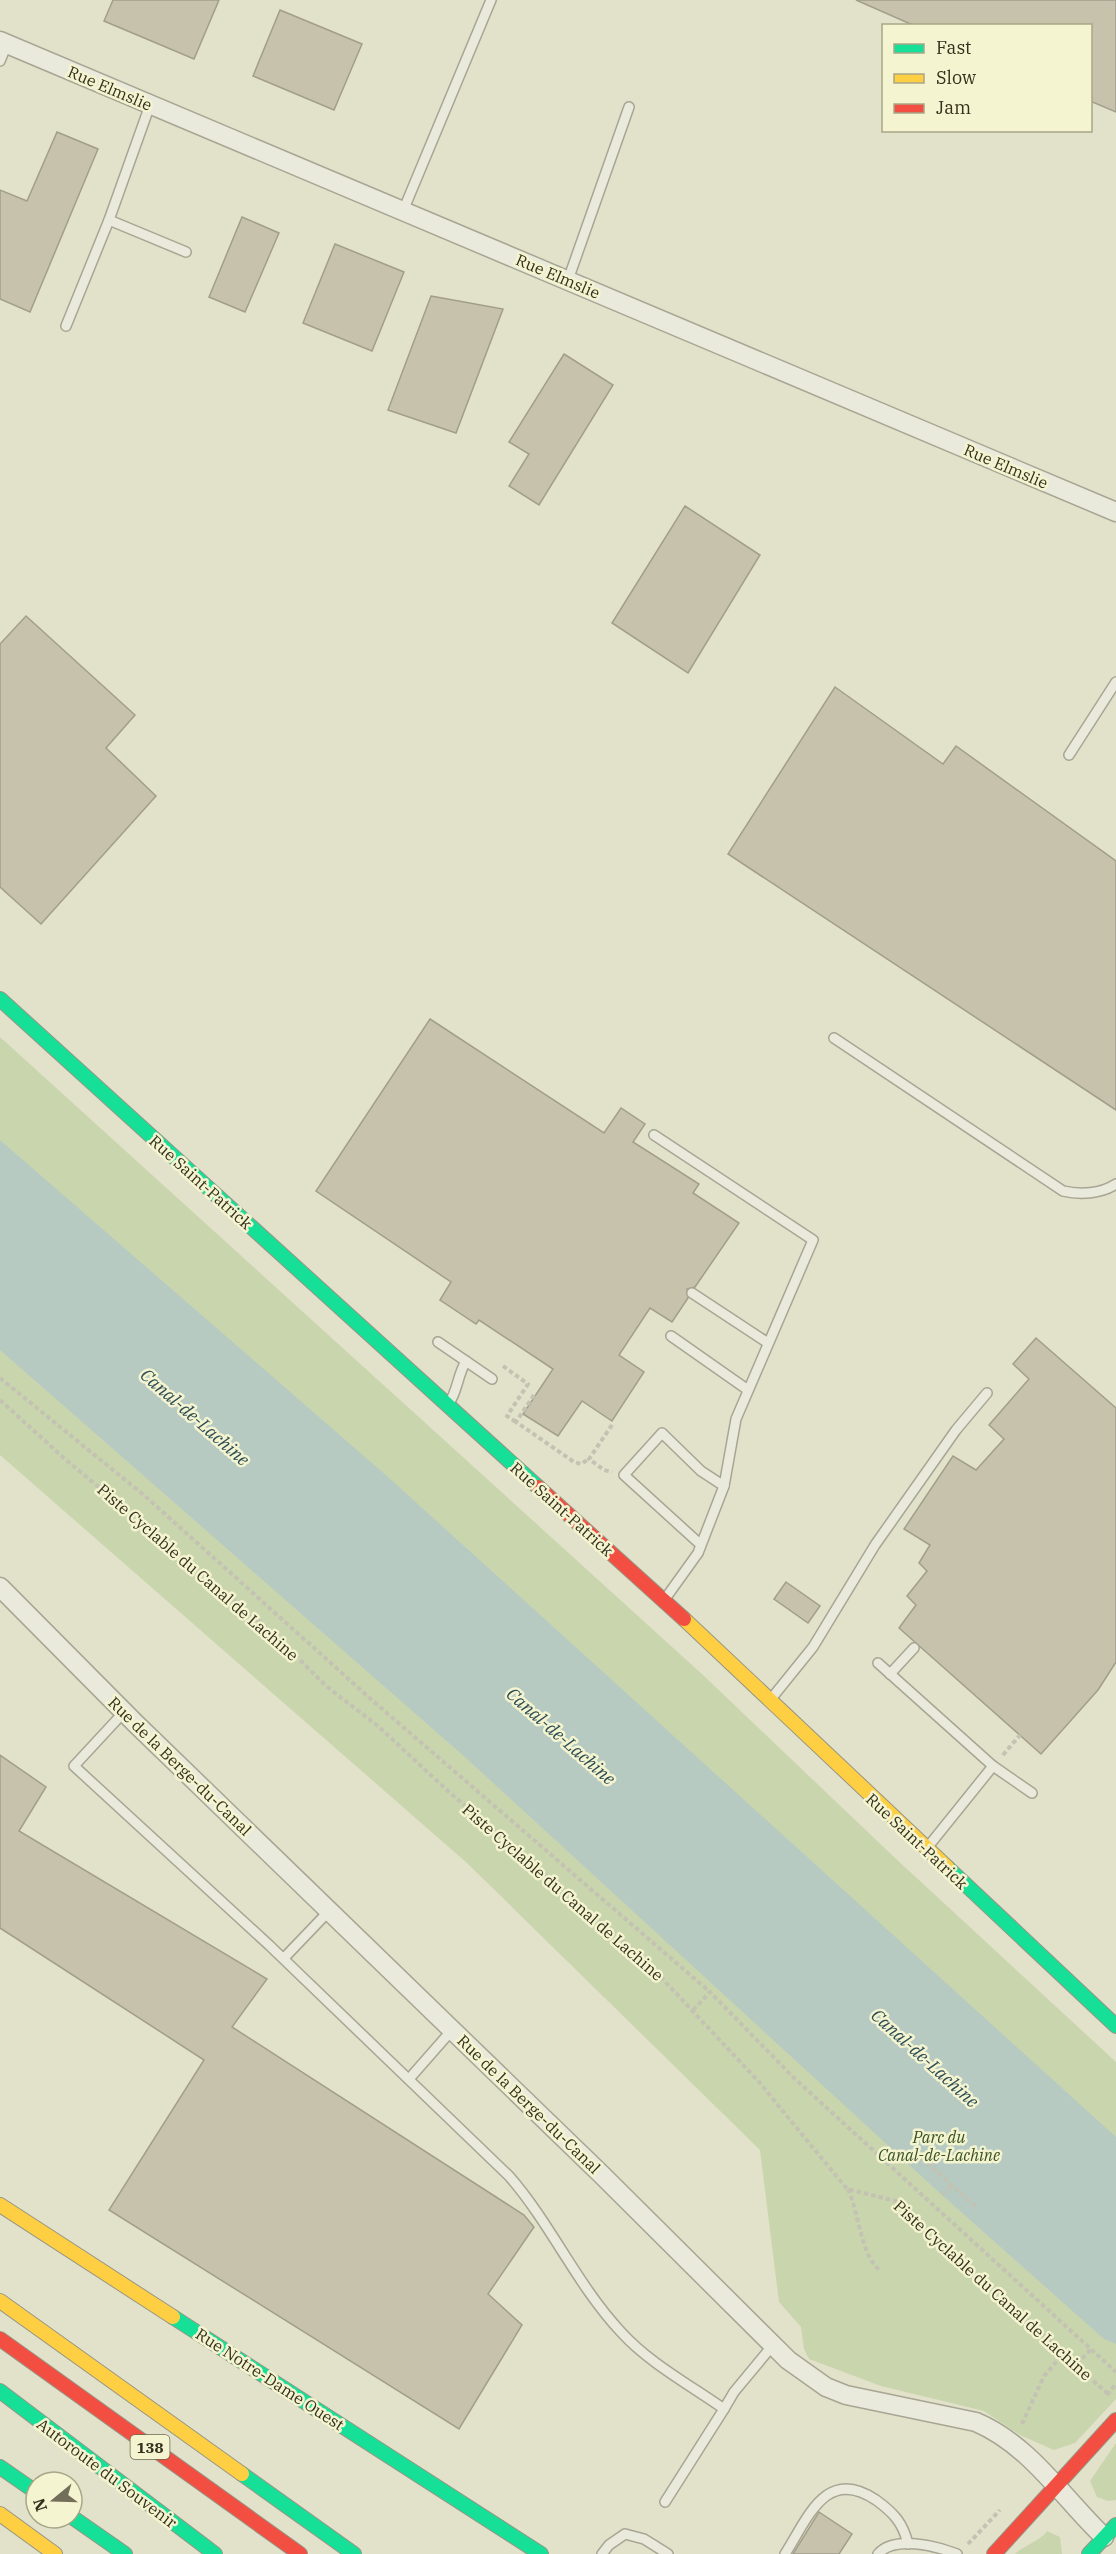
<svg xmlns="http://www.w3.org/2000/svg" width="1116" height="2554" font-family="'IBM Plex Serif',serif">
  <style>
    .green { fill: #c9d5ad }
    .water { fill: #b6cac2 }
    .building { fill: #c6c2ab; stroke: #a29e8a; stroke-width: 1.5 }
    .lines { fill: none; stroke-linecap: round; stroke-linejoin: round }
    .lane-casing { stroke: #a7a694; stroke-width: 12 }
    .street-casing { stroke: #a7a694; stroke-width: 21 }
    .fast-casing { stroke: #979584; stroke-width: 16 }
    .slow-casing { stroke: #979584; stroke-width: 16 }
    .jam-casing { stroke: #979584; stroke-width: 16 }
    .path { stroke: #c3c2b3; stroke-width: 4; stroke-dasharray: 4.5 3; stroke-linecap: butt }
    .lane { stroke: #eaeadc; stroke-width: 9 }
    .street { stroke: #eaeadc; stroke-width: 18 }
    .fast { stroke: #16e098; stroke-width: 14 }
    .slow { stroke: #ffcf43; stroke-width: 14 }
    .jam { stroke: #f24e42; stroke-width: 14 }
    .labels { text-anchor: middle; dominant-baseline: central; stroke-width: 5; stroke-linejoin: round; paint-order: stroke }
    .shield { fill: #f4f4d0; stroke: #6e6b53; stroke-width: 1.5 }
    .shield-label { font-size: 15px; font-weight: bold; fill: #35301d }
    .street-label { font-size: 16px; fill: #35301d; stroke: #f4f4d0 }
    .park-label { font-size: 16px; font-style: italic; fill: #395224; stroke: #f4f4d0 }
    .water-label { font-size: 18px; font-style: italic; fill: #2c4c55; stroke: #f4f4d0 }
  </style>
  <rect width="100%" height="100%" fill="#e2e2ca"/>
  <g class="green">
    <polygon points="0,1037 703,1675 894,1857 1116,2062 1116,2399 1075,2443 1054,2450 1020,2435 984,2411 881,2386 809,2359 804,2349 801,2327 779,2302 760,2150 467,1863 0,1455"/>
    <polygon points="1116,2443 1116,2500 1108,2501 1097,2497 1090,2481"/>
    <path d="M1047,2531L1060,2537L1062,2554H1015C1023,2546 1043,2539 1047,2531Z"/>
  </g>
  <polygon class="water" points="0,1140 388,1477 1116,2137 1116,2344 1104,2339 942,2195 466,1758 0,1350"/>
  <g class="building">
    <polygon points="113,0 219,0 194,59 104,21"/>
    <polygon points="856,0 1116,0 1116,112 1090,101 1090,26 915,26"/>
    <polygon points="280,10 362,44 334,110 253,76"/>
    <polygon points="57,132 98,149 30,312 0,299 0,190 27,201"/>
    <polygon points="242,217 279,233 245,312 209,297"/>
    <polygon points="335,244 404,272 372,351 303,323"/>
    <polygon points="431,296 503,309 456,433 388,410"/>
    <polygon points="564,354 613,385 539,505 509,486 529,454 509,442"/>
    <polygon points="685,506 760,555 688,673 612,623"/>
    <polygon points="26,616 135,715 106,748 156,796 41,924 0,887 0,644"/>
    <polygon points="835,687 943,764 956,746 1116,861 1116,1110 728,854"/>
    <polygon points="430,1019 604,1133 621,1108 645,1124 633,1142 699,1184 693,1193 739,1223 695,1287 687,1289 688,1298 672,1322 650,1308 619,1355 644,1372 612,1421 582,1401 558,1436 523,1414 553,1369 479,1320 476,1324 440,1300 451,1282 316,1191"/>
    <polygon points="1036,1338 1116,1408 1116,1662 1098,1690 1041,1754 899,1628 916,1605 907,1596 927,1571 919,1563 930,1545 904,1529 953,1456 976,1470 1004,1439 989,1425 1029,1379 1013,1364"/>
    <polygon points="786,1582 820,1606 808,1623 774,1599"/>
    <polygon points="0,1755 46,1787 19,1831 267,1979 232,2027 524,2215 534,2227 488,2294 522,2325 459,2429 109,2210 204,2060 0,1928"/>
    <polygon points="819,2512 852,2534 839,2554 793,2554"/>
  </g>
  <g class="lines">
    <defs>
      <g id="lane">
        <polyline points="0,61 7,44"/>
        <polyline points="403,211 491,0"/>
        <polyline points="109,220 186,252"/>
        <polyline points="568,280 629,107"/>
        <polyline points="66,326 109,220 150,105"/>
        <polyline points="1069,755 1116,682"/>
        <path d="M834,1038L1063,1191C1080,1195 1101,1194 1116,1184"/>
        <polyline points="654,1135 813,1240 736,1419 724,1486"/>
        <polyline points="692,1293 768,1343"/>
        <polyline points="671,1336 748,1390"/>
        <polyline points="438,1342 492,1379"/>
        <path d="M448,1405C458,1391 457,1376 466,1361"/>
        <polyline points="665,1599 698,1553 724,1486 701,1471 662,1433 624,1475 701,1545"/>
        <polyline points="878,1663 993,1766 927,1848"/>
        <polyline points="890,1674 914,1648"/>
        <polyline points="771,1699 813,1647 875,1545 956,1430 987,1393"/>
        <path d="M124,1712L74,1766L269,1945L509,2176C551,2224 577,2285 621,2332C649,2363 690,2385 724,2409L665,2502"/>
        <polyline points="993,1766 1032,1793"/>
        <polyline points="284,1958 329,1911"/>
        <polyline points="409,2079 452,2030"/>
        <polyline points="724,2409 734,2392 773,2345"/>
        <polyline points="602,2554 609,2545 625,2534 644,2539 668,2554"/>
        <path d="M785,2554C808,2518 826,2466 876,2500C894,2513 903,2523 908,2544"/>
        <path d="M878,2554C894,2535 936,2546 957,2554"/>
      </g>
      <g id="street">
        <polyline points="0,41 1116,512"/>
        <path d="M0,1587L135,1723L602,2175L788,2360L826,2387L846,2395L976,2422C1030,2445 1063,2498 1104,2537"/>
      </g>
      <g id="fast">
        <polyline points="0,999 538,1487"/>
        <polyline points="948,1868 1116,2026"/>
        <polyline points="173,2317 541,2554"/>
        <polyline points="0,2391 215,2554"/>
        <polyline points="0,2467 36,2492"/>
        <polyline points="242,2474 354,2554"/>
        <polyline points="72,2517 125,2554"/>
        <polyline points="1089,2554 1116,2525"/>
      </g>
      <g id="slow">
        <polyline points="684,1619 948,1868"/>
        <polyline points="0,2205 173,2317"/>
        <polyline points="0,2301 242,2474"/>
        <polyline points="0,2514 55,2554"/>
      </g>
      <g id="jam">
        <polyline points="538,1487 684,1619"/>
        <polyline points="0,2339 300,2554"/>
        <polyline points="994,2554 1116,2420"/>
      </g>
    </defs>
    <use href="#lane" class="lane-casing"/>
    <use href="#street" class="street-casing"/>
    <use href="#fast" class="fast-casing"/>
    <use href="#slow" class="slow-casing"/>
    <use href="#jam" class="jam-casing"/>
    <g class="path">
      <polyline points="503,1366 528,1384 507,1416 516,1422"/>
      <polyline points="0,1378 145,1496 373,1701 710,1992"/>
      <polyline points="534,1395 516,1422 574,1462 581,1464 589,1459"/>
      <polyline points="0,1400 65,1459 271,1631 326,1686 378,1726 449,1792 643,1958 759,2082 847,2189 896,2201 1108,2394"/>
      <polyline points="612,1425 589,1459 604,1470 612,1472"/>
      <polyline points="1003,1755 1020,1735"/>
      <polyline points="693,2010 710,1992 794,2078 1116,2372"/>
      <polyline points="916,2153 976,2207"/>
      <path d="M848,2189C859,2213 861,2258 881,2271"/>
      <polyline points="942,2195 952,2185"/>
      <polyline points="1077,2364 1092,2348"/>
      <polyline points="1107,2395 1116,2384"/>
      <polyline points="1022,2424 1044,2376 1064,2353"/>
      <polyline points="968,2544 1000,2510"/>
    </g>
    <use href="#lane" class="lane"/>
    <use href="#street" class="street"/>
    <use href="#fast" class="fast"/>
    <use href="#slow" class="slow"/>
    <use href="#jam" class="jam"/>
  </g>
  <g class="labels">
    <rect class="shield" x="130.5" y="2435" width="39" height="24" rx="4.5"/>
    <g class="shield-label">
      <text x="150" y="2447">138</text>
    </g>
    <g class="street-label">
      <text transform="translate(110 88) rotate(23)">Rue Elmslie</text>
      <text transform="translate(558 276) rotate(23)">Rue Elmslie</text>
      <text transform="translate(1006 466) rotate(23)">Rue Elmslie</text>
      <text transform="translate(201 1182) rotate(42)">Rue Saint-Patrick</text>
      <text transform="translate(562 1509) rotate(42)">Rue Saint-Patrick</text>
      <text transform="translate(198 1572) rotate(41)">Piste Cyclable du Canal de Lachine</text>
      <text transform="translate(180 1766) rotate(44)">Rue de la Berge-du-Canal</text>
      <text transform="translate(917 1841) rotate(43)">Rue Saint-Patrick</text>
      <text transform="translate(563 1892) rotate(41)">Piste Cyclable du Canal de Lachine</text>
      <text transform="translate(529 2104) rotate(44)">Rue de la Berge-du-Canal</text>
      <text transform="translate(993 2290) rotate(42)">Piste Cyclable du Canal de Lachine</text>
      <text transform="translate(270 2379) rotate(33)">Rue Notre-Dame Ouest</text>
      <text transform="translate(107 2473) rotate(37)">Autoroute du Souvenir</text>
    </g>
    <g class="park-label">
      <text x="939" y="2137">Parc du<tspan x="939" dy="18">Canal-de-Lachine</tspan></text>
    </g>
    <g class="water-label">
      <text transform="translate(195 1417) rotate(41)">Canal-de-Lachine</text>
      <text transform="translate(561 1736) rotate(41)">Canal-de-Lachine</text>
      <text transform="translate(925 2058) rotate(42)">Canal-de-Lachine</text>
    </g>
  </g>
  <rect x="882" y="24" width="210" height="108" fill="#f4f4d0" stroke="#a8a688" stroke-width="1.5"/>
  <rect x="894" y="44" width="30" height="9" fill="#16e098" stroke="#a8a688" stroke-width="1.5"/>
  <text x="936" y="54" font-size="18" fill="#35301d">Fast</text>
  <rect x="894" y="74" width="30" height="9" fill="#ffcf43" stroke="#a8a688" stroke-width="1.5"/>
  <text x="936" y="84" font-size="18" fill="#35301d">Slow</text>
  <rect x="894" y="104" width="30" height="9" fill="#f24e42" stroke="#a8a688" stroke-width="1.5"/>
  <text x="936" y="114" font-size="18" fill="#35301d">Jam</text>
  <g transform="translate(54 2500) rotate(251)"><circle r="28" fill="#f4f4d0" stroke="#a8a688" stroke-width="1.5"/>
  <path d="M0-4.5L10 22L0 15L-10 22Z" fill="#726e5a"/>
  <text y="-9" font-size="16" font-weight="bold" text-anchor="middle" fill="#35301d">N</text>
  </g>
</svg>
